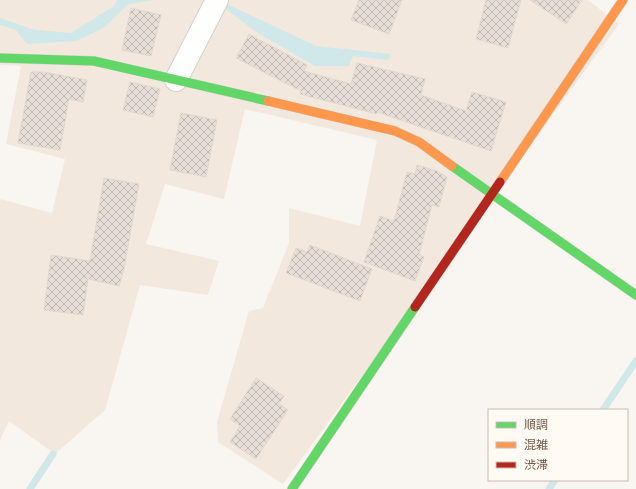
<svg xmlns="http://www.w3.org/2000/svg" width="636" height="489" font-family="Quicksand,'Noto Sans JP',sans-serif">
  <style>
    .residential { fill: #f2e8de }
    .water { fill: #d0e8ea }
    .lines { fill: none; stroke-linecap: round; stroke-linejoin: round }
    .stream { stroke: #d0e8ea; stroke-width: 7 }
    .building { fill: url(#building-cross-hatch); stroke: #e2d8d2 }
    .street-casing { stroke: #d7d1cb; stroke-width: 24 }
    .fast-casing { stroke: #d9d2cb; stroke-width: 10 }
    .slow-casing { stroke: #d9d2cb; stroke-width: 10 }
    .jam-casing { stroke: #d9d2cb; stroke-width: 10 }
    .street { stroke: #fefefd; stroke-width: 22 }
    .fast { stroke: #63d668; stroke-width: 9 }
    .slow { stroke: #ff974d; stroke-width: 9 }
    .jam { stroke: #b3261e; stroke-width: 9 }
  </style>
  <defs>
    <pattern id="building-cross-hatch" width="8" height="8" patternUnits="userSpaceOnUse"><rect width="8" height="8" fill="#e6ded7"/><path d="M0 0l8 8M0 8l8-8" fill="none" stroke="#bfb7b1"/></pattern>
  </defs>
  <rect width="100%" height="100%" fill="#f9f5f0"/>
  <polygon class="residential" points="0,0 588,0 619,24 283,484 218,442 217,422 249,311 263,308 289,243 289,208 360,226 377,140 245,109 224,199 165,184 146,244 219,261 208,295 140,285 105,410 55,454 9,421 0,440 0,199 52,213 65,159 6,144 21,66 0,65"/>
  <g class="water">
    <polygon points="117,0 154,0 129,4 103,28 76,41 27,44 16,30 0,25 0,18 35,30 71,33 114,6"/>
    <polygon points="214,0 226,0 229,5 316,46 391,54 389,60 353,56 349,66 315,66 256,32"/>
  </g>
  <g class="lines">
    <g class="stream">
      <polyline points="603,410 636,361"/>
      <polyline points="30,489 53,454"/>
      <polyline points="549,489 555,480"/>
    </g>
  </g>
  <g class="building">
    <polygon points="359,0 402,0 389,34 351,20"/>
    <polygon points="486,0 521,0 508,48 476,39"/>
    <polygon points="530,0 582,0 566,24"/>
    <polygon points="131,8 161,15 151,56 122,50"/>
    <polygon points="249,34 307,65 304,71 351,84 357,63 425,79 421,95 466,111 472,92 506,102 491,151 377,112 377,114 300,94 301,91 236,58"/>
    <polygon points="31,72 44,72 87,80 83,102 69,99 60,150 18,143"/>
    <polygon points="130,82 160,89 153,117 123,110"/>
    <polygon points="181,113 217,120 206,177 170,170"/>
    <polygon points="417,165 437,171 447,177 439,207 432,205 419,255 424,257 415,281 364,262 380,216 394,221 407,172 415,174"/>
    <polygon points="104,178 139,184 124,269 119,286 88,279 83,315 44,310 51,255 90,261"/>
    <polygon points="310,245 372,269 360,301 286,273 296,248 307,252"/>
    <polygon points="256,378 284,396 279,404 288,410 256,459 230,442 240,426 230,419"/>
  </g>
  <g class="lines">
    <defs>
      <polyline id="street" points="176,80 217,0"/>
      <g id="fast">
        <polyline points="0,58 94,61 268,101"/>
        <polyline points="452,166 636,295"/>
        <polyline points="292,489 415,307"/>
      </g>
      <g id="slow">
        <polyline points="268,101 395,131 419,142 452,166"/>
        <polyline points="500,182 623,0"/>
      </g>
      <polyline id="jam" points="415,307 500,182"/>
    </defs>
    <use href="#street" class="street-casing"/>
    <use href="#fast" class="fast-casing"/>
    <use href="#slow" class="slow-casing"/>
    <use href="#jam" class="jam-casing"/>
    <use href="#street" class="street"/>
    <use href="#fast" class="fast"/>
    <use href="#slow" class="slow"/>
    <use href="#jam" class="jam"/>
  </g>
  <rect x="488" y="409" width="140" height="72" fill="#fffaf3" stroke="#cabbb1"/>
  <rect x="496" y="422" width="20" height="6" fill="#63d668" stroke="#cabbb1"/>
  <text x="524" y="429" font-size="12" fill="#7a5c4d">順調</text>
  <rect x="496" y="442" width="20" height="6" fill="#ff974d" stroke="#cabbb1"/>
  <text x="524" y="449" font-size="12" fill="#7a5c4d">混雑</text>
  <rect x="496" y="462" width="20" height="6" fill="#b3261e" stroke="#cabbb1"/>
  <text x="524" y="469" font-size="12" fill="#7a5c4d">渋滞</text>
</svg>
